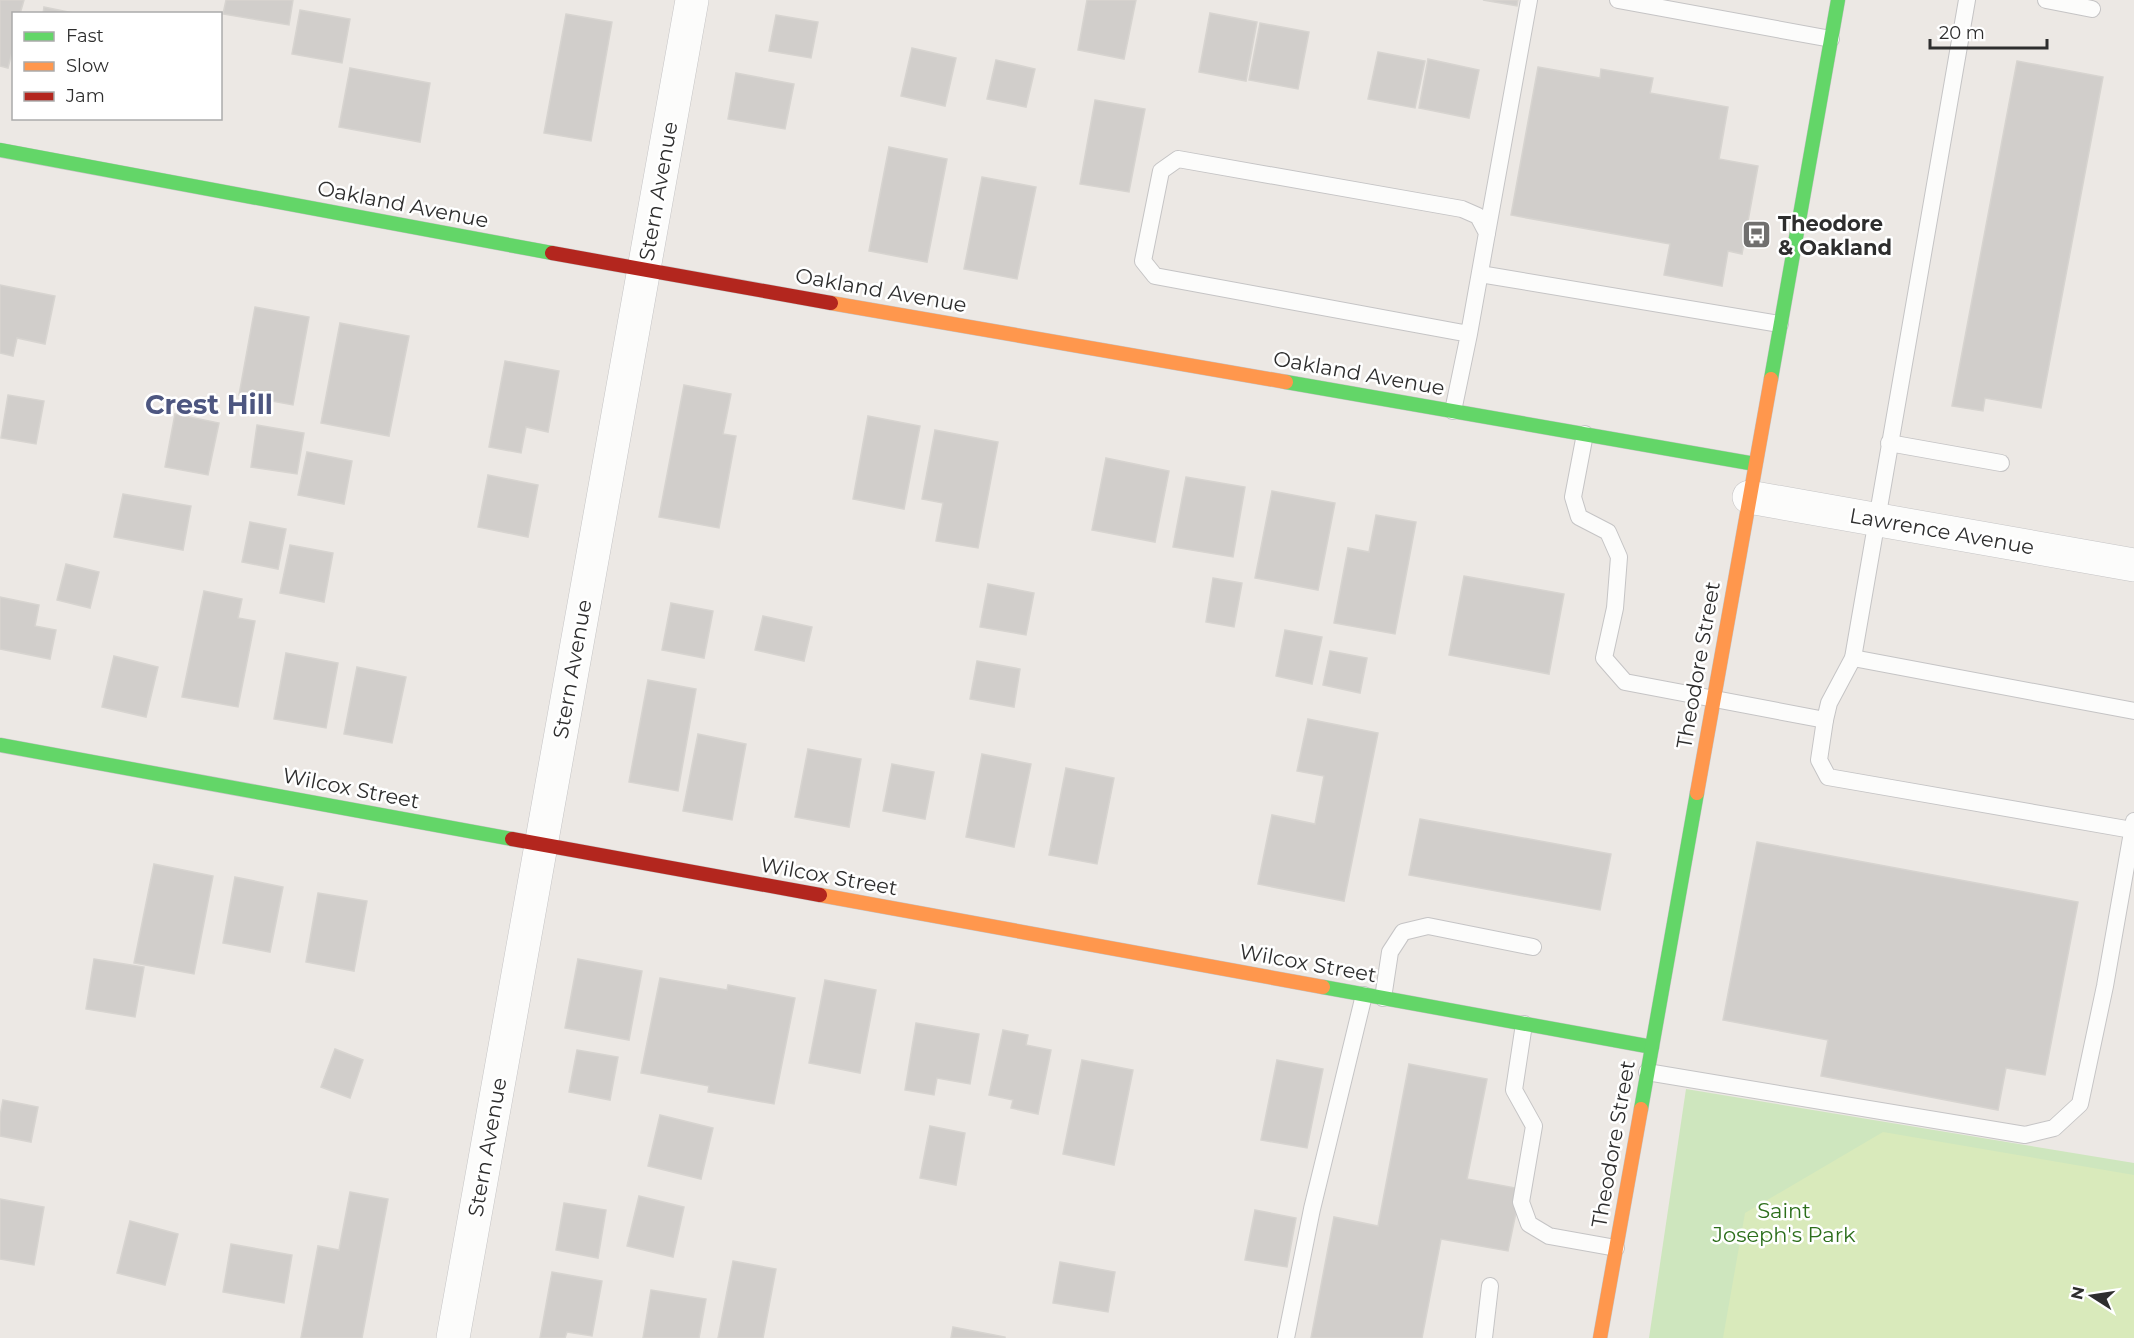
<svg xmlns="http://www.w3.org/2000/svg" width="2134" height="1338" font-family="Montserrat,sans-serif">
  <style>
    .green { fill: #cee6be }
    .pitch { fill: #d9eabb }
    .building { fill: #d1cecb; stroke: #d7d4d0; stroke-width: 1.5 }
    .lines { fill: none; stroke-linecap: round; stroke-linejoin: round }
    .lane-casing { stroke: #c5c4c5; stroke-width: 18 }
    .street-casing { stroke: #c5c4c5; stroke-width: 34 }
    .fast-casing { stroke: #c5c4c5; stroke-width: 15 }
    .slow-casing { stroke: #c5c4c5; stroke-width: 15 }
    .jam-casing { stroke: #c5c4c5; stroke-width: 15 }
    .lane { stroke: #fcfcfb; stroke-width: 16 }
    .street { stroke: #fcfcfb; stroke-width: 33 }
    .fast { stroke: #63d668; stroke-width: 14 }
    .slow { stroke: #ff974d; stroke-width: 14 }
    .jam { stroke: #b3261e; stroke-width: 14 }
    .labels { text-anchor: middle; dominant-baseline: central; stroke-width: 5; stroke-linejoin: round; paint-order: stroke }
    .street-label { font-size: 21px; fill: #2e2e2e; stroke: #fff }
    .poi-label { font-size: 21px; font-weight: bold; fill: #2e2e2e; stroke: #fff; text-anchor: start }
    .park-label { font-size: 21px; fill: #2c6e1b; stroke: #fff }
    .district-label { font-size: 27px; font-weight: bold; fill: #4d5680; stroke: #fff }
  </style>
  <rect width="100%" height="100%" fill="#ece8e4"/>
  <polygon class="green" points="1686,1089 2134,1163 2134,1338 1649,1338"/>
  <polygon class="pitch" points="1883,1132 2134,1175 2134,1338 1723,1338 1745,1213"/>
  <g class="building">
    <polygon points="0,0 24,0 20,14 14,14 14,44 8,68 0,66"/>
    <polygon points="226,0 293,0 289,25 223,14"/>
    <polygon points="1087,0 1136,0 1124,59 1078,50"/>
    <polygon points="1483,0 1518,0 1517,6"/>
    <polygon points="44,7 78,14 43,14"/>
    <polygon points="300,10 350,19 342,63 292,54"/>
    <polygon points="1210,13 1257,22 1246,81 1199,72"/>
    <polygon points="566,14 612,22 591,141 544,133"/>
    <polygon points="776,15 818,22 811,58 769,51"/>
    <polygon points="1260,23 1309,32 1298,89 1249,80"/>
    <polygon points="912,48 956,58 945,106 901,96"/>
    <polygon points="1378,52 1425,61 1415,108 1368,99"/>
    <polygon points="1428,59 1479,70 1469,118 1419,108"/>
    <polygon points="996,60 1035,69 1026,107 987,99"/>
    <polygon points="2017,61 2103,77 2041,408 1985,398 1983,411 1952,406"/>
    <polygon points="1538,67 1600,78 1601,69 1653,78 1650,93 1728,107 1719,159 1758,166 1742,254 1728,251 1722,286 1664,275 1670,244 1511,215"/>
    <polygon points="350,68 430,83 420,142 339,127"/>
    <polygon points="736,73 794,84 785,129 728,119"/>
    <polygon points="1095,100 1145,109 1129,192 1080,184"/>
    <polygon points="889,147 947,159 927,262 869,251"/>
    <polygon points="982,177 1036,187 1017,279 964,269"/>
    <polygon points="0,285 55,296 45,344 17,338 13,356 0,353"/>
    <polygon points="255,307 309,317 293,405 239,395"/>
    <polygon points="340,323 409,336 389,436 321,423"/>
    <polygon points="505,361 559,371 548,432 526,427 521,453 489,447"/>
    <polygon points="684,385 731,394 723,434 736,436 719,528 659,517"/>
    <polygon points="8,395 44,401 36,444 1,438"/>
    <polygon points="175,414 219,423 208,475 165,467"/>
    <polygon points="868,416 920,426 904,509 853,499"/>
    <polygon points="257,425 304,433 297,474 251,467"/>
    <polygon points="935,430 998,442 978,548 936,541 943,503 922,499"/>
    <polygon points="307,452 352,461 344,504 298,495"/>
    <polygon points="1106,458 1169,471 1155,542 1092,530"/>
    <polygon points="488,475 538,485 528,537 478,527"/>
    <polygon points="1186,477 1245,487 1233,557 1173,547"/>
    <polygon points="1272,491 1335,503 1318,590 1255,578"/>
    <polygon points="123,494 191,506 183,550 114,537"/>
    <polygon points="1376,515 1416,522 1395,634 1334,623 1348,548 1369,552"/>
    <polygon points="250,522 286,529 278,569 242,562"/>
    <polygon points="290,545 333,553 324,602 280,593"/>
    <polygon points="66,564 99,572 90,608 57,600"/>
    <polygon points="1464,576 1564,594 1549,674 1449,655"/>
    <polygon points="1213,578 1242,583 1234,627 1206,622"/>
    <polygon points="988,584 1034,593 1026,635 980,627"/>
    <polygon points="204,591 242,599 238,618 255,621 238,707 182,697"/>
    <polygon points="0,597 39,605 35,626 56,630 50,659 0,649"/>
    <polygon points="671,603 713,611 704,658 662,650"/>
    <polygon points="763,616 812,627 804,661 755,650"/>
    <polygon points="1285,630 1322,637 1312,684 1276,676"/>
    <polygon points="1330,651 1367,658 1360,693 1323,685"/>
    <polygon points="286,653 338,663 326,728 274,719"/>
    <polygon points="114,656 158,667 146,717 102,707"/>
    <polygon points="977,661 1020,669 1014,707 970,699"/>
    <polygon points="357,667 406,677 392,743 344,734"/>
    <polygon points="648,680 696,689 678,791 629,782"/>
    <polygon points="1308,719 1378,733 1344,901 1258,884 1272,815 1315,824 1324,776 1297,771"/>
    <polygon points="698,734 746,744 732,820 683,811"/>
    <polygon points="808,749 861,759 849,827 795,817"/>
    <polygon points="982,754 1031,764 1014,847 966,837"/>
    <polygon points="892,764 934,772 925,819 883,811"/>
    <polygon points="1066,768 1114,778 1097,864 1049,855"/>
    <polygon points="1420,819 1611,854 1600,910 1409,875"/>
    <polygon points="1757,842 2078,902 2045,1075 2006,1068 1998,1110 1821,1076 1828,1040 1723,1020"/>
    <polygon points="154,864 213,876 194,974 134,963"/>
    <polygon points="235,877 283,887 270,952 223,943"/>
    <polygon points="318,893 367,901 354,971 306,962"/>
    <polygon points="94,959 144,967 135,1017 86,1009"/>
    <polygon points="578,959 642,971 629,1040 565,1028"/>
    <polygon points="660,978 727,990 728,985 795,998 774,1104 708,1092 709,1086 641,1073"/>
    <polygon points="825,980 876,990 860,1073 809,1063"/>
    <polygon points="916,1023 979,1034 970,1084 937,1078 934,1095 905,1090"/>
    <polygon points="1003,1030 1028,1035 1026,1045 1051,1050 1038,1114 1011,1108 1013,1100 989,1095"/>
    <polygon points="335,1049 363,1060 350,1098 321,1087"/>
    <polygon points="577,1050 618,1057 610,1100 569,1092"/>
    <polygon points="1082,1060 1133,1070 1114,1165 1063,1154"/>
    <polygon points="1277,1060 1323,1069 1307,1148 1261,1140"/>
    <polygon points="1409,1064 1487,1079 1467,1179 1521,1189 1508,1251 1441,1239 1422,1338 1311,1338 1334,1217 1378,1226"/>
    <polygon points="3,1100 38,1107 31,1142 0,1136 0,1116"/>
    <polygon points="660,1115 713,1128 701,1179 648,1166"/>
    <polygon points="930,1126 965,1133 956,1185 920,1178"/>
    <polygon points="350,1192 388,1199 362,1338 301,1338 318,1246 339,1250"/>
    <polygon points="639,1196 684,1207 673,1257 627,1246"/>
    <polygon points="0,1199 44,1207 34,1265 0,1259"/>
    <polygon points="564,1203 606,1210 598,1258 556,1250"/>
    <polygon points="1255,1210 1296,1218 1287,1267 1245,1260"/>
    <polygon points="130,1221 178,1234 165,1285 117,1273"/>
    <polygon points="231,1244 292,1255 284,1303 223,1292"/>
    <polygon points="733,1261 776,1269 763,1338 718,1338"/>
    <polygon points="1060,1262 1115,1272 1108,1312 1053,1303"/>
    <polygon points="552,1272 602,1281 592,1336 567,1332 565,1338 540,1338"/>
    <polygon points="651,1290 706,1299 699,1338 643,1338"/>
    <polygon points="953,1327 1005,1337 1005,1338 951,1338"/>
  </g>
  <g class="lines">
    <defs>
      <g id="lane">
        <polyline points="1618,0 1831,39"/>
        <polyline points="1967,0 1853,658 1829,703 1825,720 1819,760 1828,777 2132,830"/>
        <polyline points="2046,0 2092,9"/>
        <polyline points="1487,233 1529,0"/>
        <polyline points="1480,274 1780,324"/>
        <polyline points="1453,411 1469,334 1487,233 1478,216 1462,209 1178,159 1161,171 1143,261 1155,276 1469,334"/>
        <polyline points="1585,434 1573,497 1579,517 1608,532 1619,557 1615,608 1604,658 1625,682 1825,720"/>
        <polyline points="1889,443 2001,463"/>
        <polyline points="1853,658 2134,711"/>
        <polyline points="1383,998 1390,952 1403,932 1428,926 1533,947"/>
        <polyline points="1524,1024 1514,1090 1534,1126 1521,1202 1529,1224 1549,1236 1616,1248"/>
        <polyline points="1647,1072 2025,1135 2054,1128 2080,1104 2105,986 2134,821"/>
        <polyline points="1286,1338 1312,1209 1364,995"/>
        <polyline points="1484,1338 1490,1286"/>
      </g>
      <g id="street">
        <polyline points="1749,497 2134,565"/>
        <polyline points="453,1338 692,0"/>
      </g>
      <g id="fast">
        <polyline points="0,150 552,253"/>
        <polyline points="1771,379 1838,0"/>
        <polyline points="1286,382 1755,464"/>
        <polyline points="0,745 512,839"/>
        <polyline points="1323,987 1652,1047"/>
        <polyline points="1641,1109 1697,793"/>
      </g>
      <g id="slow">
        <polyline points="831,303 1286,382"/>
        <polyline points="1697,793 1771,379"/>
        <polyline points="820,895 1323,987"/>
        <polyline points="1600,1338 1641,1109"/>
      </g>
      <g id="jam">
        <polyline points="552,253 831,303"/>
        <polyline points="512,839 820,895"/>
      </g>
    </defs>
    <use href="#lane" class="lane-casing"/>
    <use href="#street" class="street-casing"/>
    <use href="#fast" class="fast-casing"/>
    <use href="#slow" class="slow-casing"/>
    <use href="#jam" class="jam-casing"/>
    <use href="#lane" class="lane"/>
    <use href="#street" class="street"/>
    <use href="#fast" class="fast"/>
    <use href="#slow" class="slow"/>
    <use href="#jam" class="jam"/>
  </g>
  <defs>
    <symbol id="bus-square" viewBox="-11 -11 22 22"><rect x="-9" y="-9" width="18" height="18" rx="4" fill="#706f6e" stroke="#fff"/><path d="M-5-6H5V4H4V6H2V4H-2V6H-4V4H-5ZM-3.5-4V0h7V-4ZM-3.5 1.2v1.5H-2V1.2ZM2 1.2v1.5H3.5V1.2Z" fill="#fff"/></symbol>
  </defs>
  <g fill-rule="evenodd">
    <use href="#bus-square" x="1740" y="218" width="33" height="33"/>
  </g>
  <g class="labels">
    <g class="street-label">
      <text transform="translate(658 191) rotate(-80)">Stern Avenue</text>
      <text transform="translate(403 204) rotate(11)">Oakland Avenue</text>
      <text transform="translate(881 290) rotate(10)">Oakland Avenue</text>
      <text transform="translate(1359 373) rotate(10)">Oakland Avenue</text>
      <text transform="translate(1942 531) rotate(10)">Lawrence Avenue</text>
      <text transform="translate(1698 665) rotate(-80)">Theodore Street</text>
      <text transform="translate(572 669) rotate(-80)">Stern Avenue</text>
      <text transform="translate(351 788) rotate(11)">Wilcox Street</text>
      <text transform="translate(829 876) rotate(10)">Wilcox Street</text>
      <text transform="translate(1308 963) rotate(10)">Wilcox Street</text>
      <text transform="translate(1613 1144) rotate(-80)">Theodore Street</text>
      <text transform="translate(487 1147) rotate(-80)">Stern Avenue</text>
    </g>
    <g class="poi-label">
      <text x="1778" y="223">Theodore<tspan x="1778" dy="24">&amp; Oakland</tspan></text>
    </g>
    <g class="park-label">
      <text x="1784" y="1210">Saint<tspan x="1784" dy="24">Joseph's Park</tspan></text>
    </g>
    <g class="district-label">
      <text x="209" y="404">Crest Hill</text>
    </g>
  </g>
  <rect x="12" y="12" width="210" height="108" fill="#ffffff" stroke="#ababab" stroke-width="1.5"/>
  <rect x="24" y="32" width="30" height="9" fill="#63d668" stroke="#ababab" stroke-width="1.5"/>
  <text x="66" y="42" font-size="18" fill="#2e2e2e">Fast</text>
  <rect x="24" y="62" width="30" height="9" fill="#ff974d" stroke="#ababab" stroke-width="1.5"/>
  <text x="66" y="72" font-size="18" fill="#2e2e2e">Slow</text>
  <rect x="24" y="92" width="30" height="9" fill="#b3261e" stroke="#ababab" stroke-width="1.5"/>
  <text x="66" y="102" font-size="18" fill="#2e2e2e">Jam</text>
  <g transform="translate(2092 1296) rotate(282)" stroke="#ffffff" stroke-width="4.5" paint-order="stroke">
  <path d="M0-4.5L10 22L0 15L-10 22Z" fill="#2e2e2e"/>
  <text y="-9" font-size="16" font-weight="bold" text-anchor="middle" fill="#2e2e2e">N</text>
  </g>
  <path d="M1930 39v9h117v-9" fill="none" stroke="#2e2e2e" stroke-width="3"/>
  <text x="1939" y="39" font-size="18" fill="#2e2e2e" stroke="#ffffff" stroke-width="4.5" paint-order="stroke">20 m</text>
</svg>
